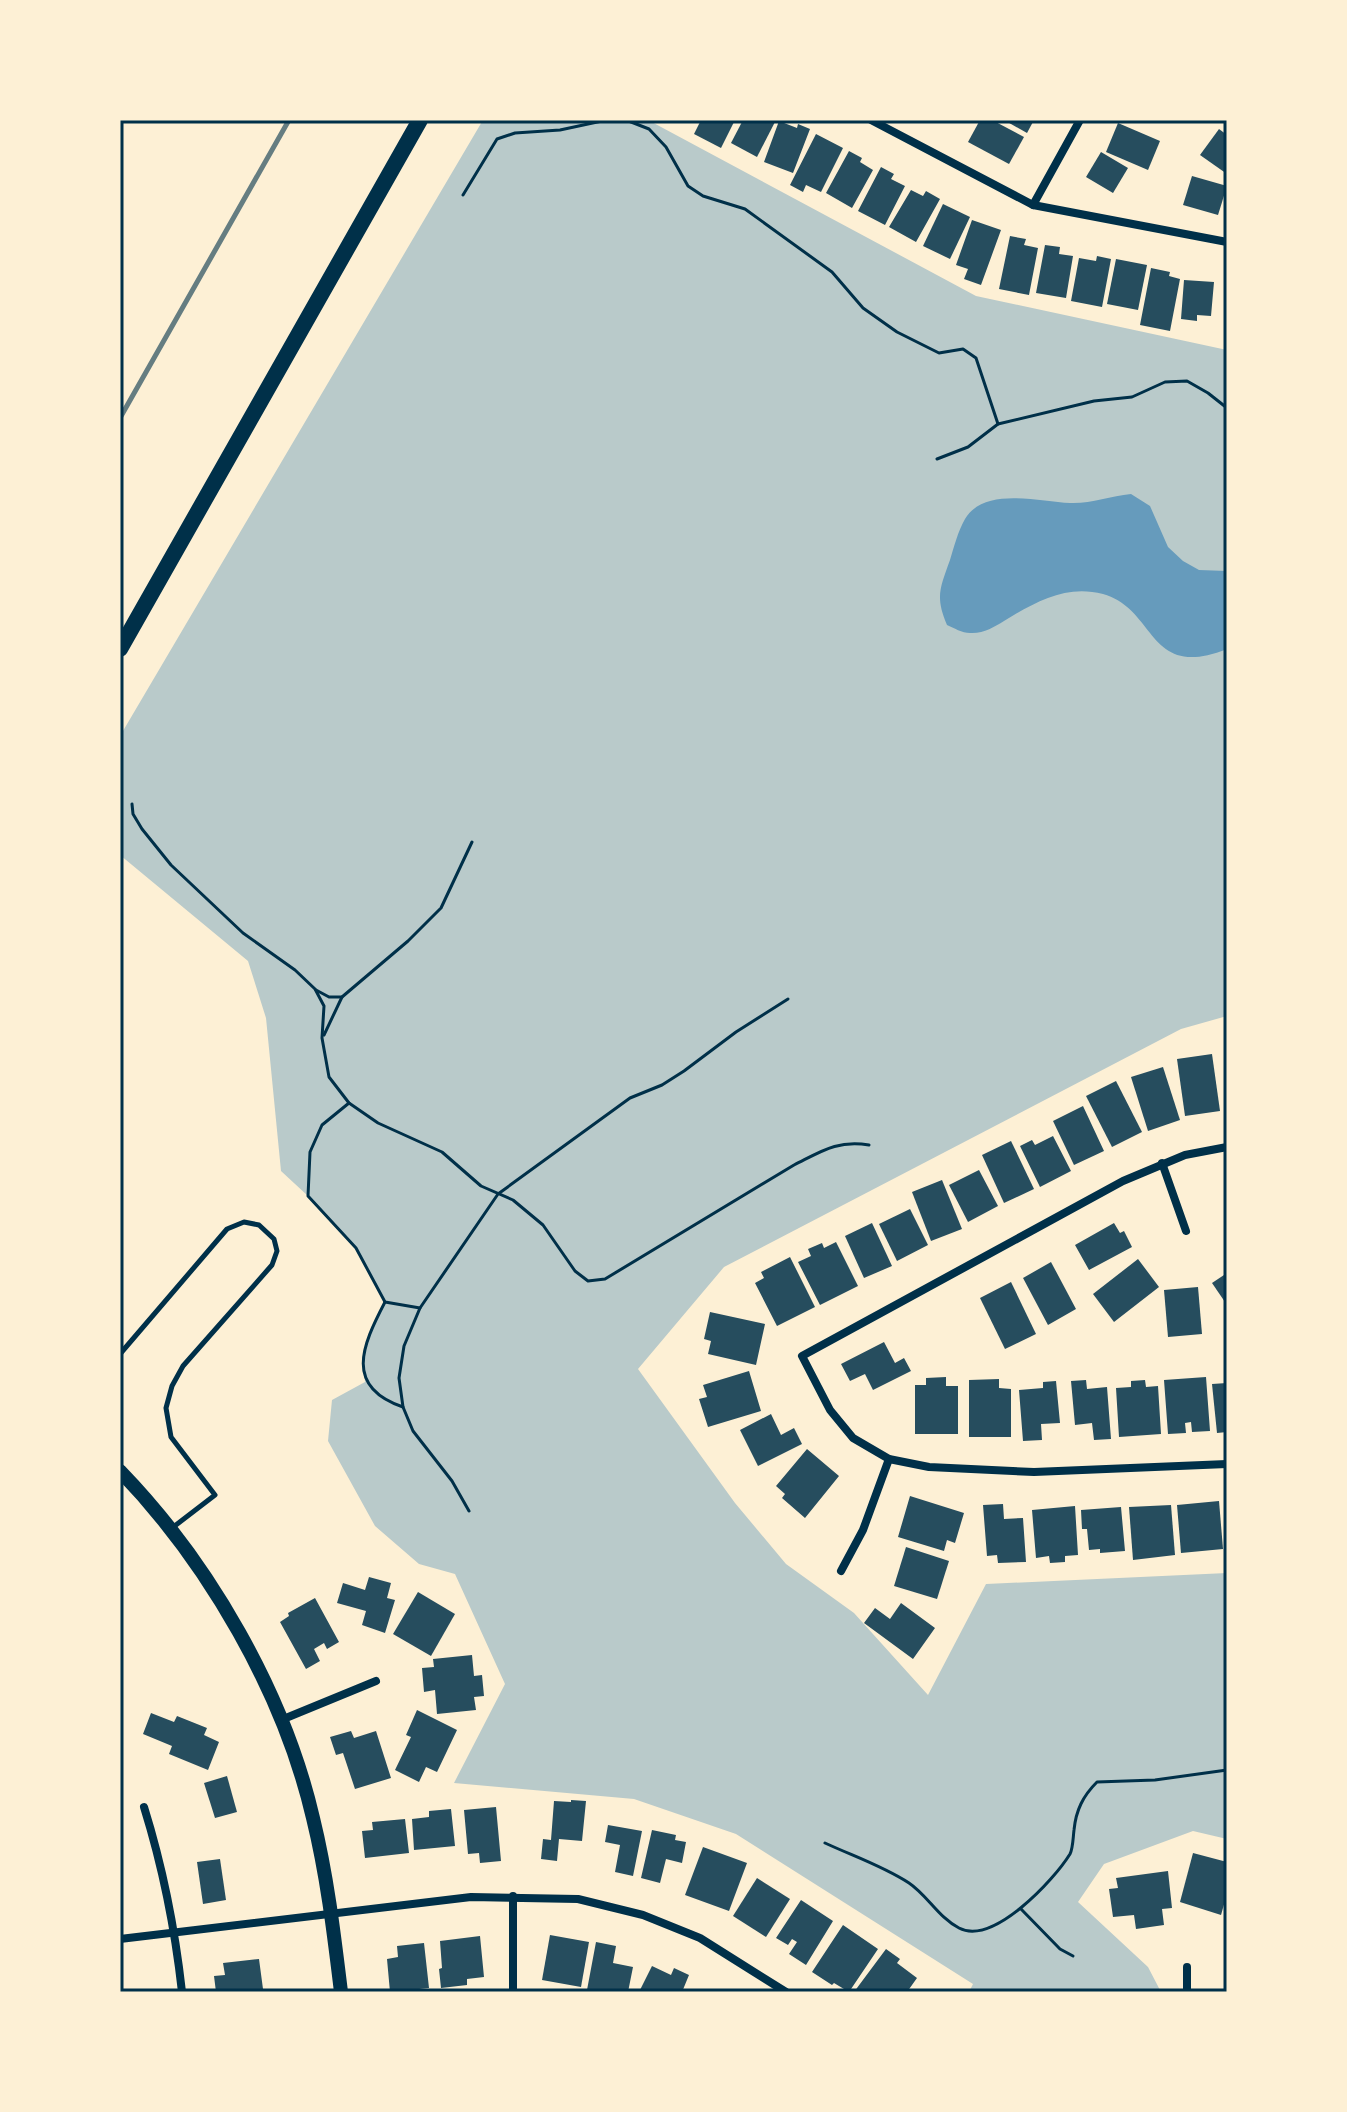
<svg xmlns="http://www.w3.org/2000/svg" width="1347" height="2112" font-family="Overpass,sans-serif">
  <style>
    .green { fill: #b9caca }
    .water { fill: #669bbc }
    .building { fill: #264d5e }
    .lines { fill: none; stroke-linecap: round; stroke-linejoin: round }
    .path { stroke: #003049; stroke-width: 3 }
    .service { stroke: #003049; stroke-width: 5 }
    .minor { stroke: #003049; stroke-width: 8 }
    .tertiary { stroke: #003049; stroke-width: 14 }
    .secondary { stroke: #003049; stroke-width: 16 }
    .rail { stroke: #657d81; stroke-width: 5 }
    .neatline { fill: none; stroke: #003049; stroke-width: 3 }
  </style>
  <rect width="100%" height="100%" fill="#fdf0d5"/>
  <path class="green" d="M483,120H648L976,296L1227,350V1016L1181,1029L724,1267L638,1369L735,1503L786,1564L854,1613L928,1695L986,1584L1227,1573V1839L1193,1831L1104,1864L1078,1902L1148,1967L1161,1992H969L973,1984L736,1834L634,1799L454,1783L505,1684L455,1574L419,1564L375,1526L328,1441L332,1400L365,1382C362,1351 370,1329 385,1302L356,1248L308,1196L281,1171L266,1018L248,961L120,855V736Z"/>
  <path class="water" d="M1131,494L1150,506L1168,547L1183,561L1199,570L1227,571V649C1147,681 1157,609 1103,594C1066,584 1035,602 1004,621C994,627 983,634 970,633C962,633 954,628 947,625C935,597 940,588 950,560C954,547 958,531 965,519C985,486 1039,502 1070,503C1090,504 1110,496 1131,494Z"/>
  <g class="building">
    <polygon points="701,120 735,120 721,148 694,134"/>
    <polygon points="743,120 776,120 757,157 731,143"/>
    <polygon points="980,120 992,120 1024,137 1009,164 968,142"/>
    <polygon points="1004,120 1034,120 1027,133"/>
    <polygon points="779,121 797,128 798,124 810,129 793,173 764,162"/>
    <polygon points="1118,123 1160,141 1148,170 1106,152"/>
    <polygon points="1219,129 1227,135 1227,174 1200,155"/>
    <polygon points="816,134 843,148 821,192 806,185 803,192 790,185"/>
    <polygon points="849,151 862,158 860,162 873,170 852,208 826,193"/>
    <polygon points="1101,152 1128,168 1113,193 1086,177"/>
    <polygon points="881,167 894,174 891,179 905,186 885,225 858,211"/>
    <polygon points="1192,176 1227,186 1218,215 1183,205"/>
    <polygon points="911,190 923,196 926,191 940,199 916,242 889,227"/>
    <polygon points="943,204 970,217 950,259 923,246"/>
    <polygon points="972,220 1001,230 981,285 964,279 968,269 956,265"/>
    <polygon points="1010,236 1026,239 1024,245 1038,248 1029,295 999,289"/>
    <polygon points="1045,245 1060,247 1059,254 1073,256 1066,298 1036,293"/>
    <polygon points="1097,256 1111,259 1102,307 1071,301 1079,258 1096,261"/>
    <polygon points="1116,259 1147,265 1138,310 1107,304"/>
    <polygon points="1151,268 1170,272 1169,276 1180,279 1170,331 1140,325"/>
    <polygon points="1184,280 1214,282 1211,316 1197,315 1197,321 1181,319"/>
    <polygon points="1212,1054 1220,1111 1185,1116 1177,1059"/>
    <polygon points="1163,1067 1180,1120 1148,1131 1131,1077"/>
    <polygon points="1116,1081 1142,1132 1112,1147 1086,1096"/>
    <polygon points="1083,1106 1104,1151 1074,1165 1053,1121"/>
    <polygon points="1053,1136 1071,1171 1040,1187 1020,1146 1032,1140 1035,1145"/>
    <polygon points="1011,1141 1034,1189 1004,1203 982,1155"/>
    <polygon points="979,1170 998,1206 968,1222 949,1185"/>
    <polygon points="942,1180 962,1229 931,1241 912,1192"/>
    <polygon points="910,1209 928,1245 897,1261 879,1224"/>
    <polygon points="872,1223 892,1266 864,1278 845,1236"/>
    <polygon points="1114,1223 1120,1233 1124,1231 1132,1247 1089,1270 1075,1245"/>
    <polygon points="836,1242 858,1286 820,1305 798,1262 811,1256 808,1249 822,1243 824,1248"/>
    <polygon points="790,1257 815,1307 777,1326 755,1283 764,1278 761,1272"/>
    <polygon points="1138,1259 1159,1287 1114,1322 1093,1294"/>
    <polygon points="1051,1262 1076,1309 1048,1325 1023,1278"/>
    <polygon points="1227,1273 1227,1305 1212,1283"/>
    <polygon points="1011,1282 1036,1334 1005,1349 980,1298"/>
    <polygon points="1198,1287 1202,1334 1168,1337 1164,1290"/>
    <polygon points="710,1312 765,1324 756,1365 708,1354 711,1341 704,1339"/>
    <polygon points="884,1342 895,1363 904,1358 911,1371 873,1390 865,1374 850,1381 841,1364"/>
    <polygon points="749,1371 761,1411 708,1427 699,1399 707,1397 703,1385"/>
    <polygon points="946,1377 946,1386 958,1386 958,1434 915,1434 915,1385 926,1385 926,1378"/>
    <polygon points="1206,1377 1210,1431 1192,1432 1191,1422 1185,1423 1186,1433 1168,1434 1164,1380"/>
    <polygon points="999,1379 999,1388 1011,1389 1011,1437 969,1437 969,1380"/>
    <polygon points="1086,1380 1087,1389 1107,1387 1111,1439 1094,1440 1092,1423 1075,1425 1071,1381"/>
    <polygon points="1145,1380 1146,1387 1158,1386 1161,1434 1119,1437 1116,1388 1131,1387 1131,1381"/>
    <polygon points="1056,1381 1060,1423 1041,1424 1042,1440 1023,1441 1019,1390 1043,1388 1043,1382"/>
    <polygon points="1227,1383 1227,1432 1217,1433 1212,1384"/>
    <polygon points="771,1414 781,1435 794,1428 802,1444 758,1466 740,1430"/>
    <polygon points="807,1449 839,1476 805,1518 782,1498 785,1494 776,1486"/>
    <polygon points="910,1496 964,1513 955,1543 947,1540 944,1551 898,1537"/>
    <polygon points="1219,1501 1223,1549 1181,1553 1177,1505"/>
    <polygon points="1003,1504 1004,1519 1023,1518 1026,1562 998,1563 997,1555 987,1556 983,1505"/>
    <polygon points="1171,1505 1175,1555 1133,1560 1129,1507"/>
    <polygon points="1075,1506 1078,1555 1065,1556 1065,1562 1050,1563 1049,1556 1036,1558 1032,1510"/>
    <polygon points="1121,1507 1125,1551 1100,1553 1100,1549 1089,1550 1087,1529 1082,1529 1081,1510"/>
    <polygon points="906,1547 949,1561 937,1599 894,1586"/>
    <polygon points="369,1577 391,1583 387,1598 395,1600 385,1633 362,1625 366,1611 337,1603 343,1583 365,1590"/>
    <polygon points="418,1592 455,1614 431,1656 393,1634"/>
    <polygon points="315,1598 339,1642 327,1649 324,1643 314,1649 320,1661 306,1669 280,1622 289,1616 288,1613"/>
    <polygon points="901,1603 935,1628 913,1659 864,1623 875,1608 890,1619"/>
    <polygon points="472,1655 474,1676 482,1675 484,1696 474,1697 476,1710 437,1714 435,1690 424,1692 422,1668 434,1667 433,1659"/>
    <polygon points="417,1710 457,1730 437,1772 426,1767 419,1782 395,1770 411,1737 406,1735"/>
    <polygon points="151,1713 174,1722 177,1716 207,1728 204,1735 219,1742 208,1770 169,1754 172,1746 143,1734"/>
    <polygon points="351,1731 354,1738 376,1731 391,1778 355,1789 343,1753 336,1755 330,1737"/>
    <polygon points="227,1776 237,1812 215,1818 204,1783"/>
    <polygon points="571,1800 586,1801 582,1841 559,1839 557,1861 541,1859 543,1839 551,1840 554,1801 571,1802"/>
    <polygon points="496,1807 501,1861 480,1863 479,1853 468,1854 464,1810"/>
    <polygon points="451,1809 455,1846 414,1850 412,1819 429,1817 429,1811"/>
    <polygon points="405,1819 409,1853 365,1858 362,1831 373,1830 372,1822"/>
    <polygon points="608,1825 642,1831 633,1876 615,1872 620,1845 605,1842"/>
    <polygon points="652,1830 676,1835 675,1840 686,1842 682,1863 666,1859 660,1883 641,1878"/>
    <polygon points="703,1847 747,1863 729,1911 685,1895"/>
    <polygon points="1193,1853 1227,1862 1227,1894 1221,1915 1180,1902"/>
    <polygon points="220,1859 226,1900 203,1904 197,1862"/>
    <polygon points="1168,1871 1172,1908 1162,1909 1164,1925 1136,1929 1134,1915 1113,1917 1109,1889 1118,1888 1116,1878"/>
    <polygon points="757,1878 790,1899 766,1937 733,1916"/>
    <polygon points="801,1900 833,1921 806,1965 789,1954 797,1942 792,1939 788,1945 776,1938"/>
    <polygon points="843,1925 878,1949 849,1992 834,1983 832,1985 812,1972"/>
    <polygon points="550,1935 589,1942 581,1987 542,1980"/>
    <polygon points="480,1936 484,1977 467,1979 467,1985 441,1988 439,1969 442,1968 440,1941"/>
    <polygon points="596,1942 616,1946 613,1963 633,1967 628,1992 587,1990"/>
    <polygon points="424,1943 429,1988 390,1992 387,1959 398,1957 397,1946"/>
    <polygon points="886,1949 900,1959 897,1963 917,1978 907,1992 854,1992"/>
    <polygon points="259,1959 263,1989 216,1992 214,1976 225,1975 223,1963"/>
    <polygon points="652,1966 671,1975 674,1968 689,1975 682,1992 639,1992"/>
  </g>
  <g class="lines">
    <g class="path">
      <polyline points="626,120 649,129 666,147 688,186 703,196 745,209 832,272 863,308 897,332 939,353 963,349 976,358 998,424"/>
      <polyline points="463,195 497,139 515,133 560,130 602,121 625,120"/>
      <polyline points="937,459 968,447 998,424 1094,401 1132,397 1165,382 1187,381 1208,393 1227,408"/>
      <path d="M132,804L133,814L142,829L171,865L243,933L295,970L315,989L324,1006L322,1038L329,1077L349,1103L378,1123L442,1152L481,1186L513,1200L543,1225L575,1271L588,1281L605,1279L794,1165C822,1151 837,1140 869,1145"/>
      <polyline points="316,990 329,997 342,997"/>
      <polyline points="324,1035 342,997 408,941 441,908 472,842"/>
      <polyline points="349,1103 322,1125 310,1152 308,1196 356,1248 385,1302 420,1308"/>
      <path d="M385,1302C362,1346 344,1387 403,1407"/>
      <polyline points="469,1511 452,1481 413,1431 403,1407 399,1378 404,1346 420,1308 498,1194 630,1098 662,1085 684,1071 736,1032 788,999"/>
      <path d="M825,1843C853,1856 883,1866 909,1883C927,1895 939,1918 959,1928C993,1946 1054,1880 1070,1854C1073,1848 1073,1838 1074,1830C1076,1810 1083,1796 1097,1782L1155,1780L1227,1770"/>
      <polyline points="1021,1909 1060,1949 1073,1956"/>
    </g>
    <polyline class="service" points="120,1354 227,1229 244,1222 259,1225 274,1239 277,1251 272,1265 183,1366 172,1386 166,1408 171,1437 215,1495 172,1528"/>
    <g class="minor">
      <polyline points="871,120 1033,205 1227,242"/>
      <polyline points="1033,205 1080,120"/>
      <polyline points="1227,1147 1185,1155 1123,1181 802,1356 830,1410 853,1438 889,1459 929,1467 1034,1472 1227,1464"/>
      <polyline points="1162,1163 1186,1231"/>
      <polyline points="841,1571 863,1530 889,1459"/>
      <polyline points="281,1720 376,1681"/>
      <path d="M144,1807C163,1868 175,1929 182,1992"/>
      <polyline points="513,1896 513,1992"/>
      <polyline points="120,1939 471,1897 578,1899 643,1915 700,1938 786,1992"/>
      <polyline points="1187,1967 1187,1992"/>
    </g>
    <path class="tertiary" d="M120,1471C209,1563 284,1693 313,1818C327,1875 334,1934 341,1992"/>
    <polyline class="secondary" points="120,649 420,120"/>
    <polyline class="rail" points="120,418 289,120"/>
  </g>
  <rect width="1347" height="2112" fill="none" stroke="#fdf0d5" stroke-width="244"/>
  <rect x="122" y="122" width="1103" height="1868" class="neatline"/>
</svg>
